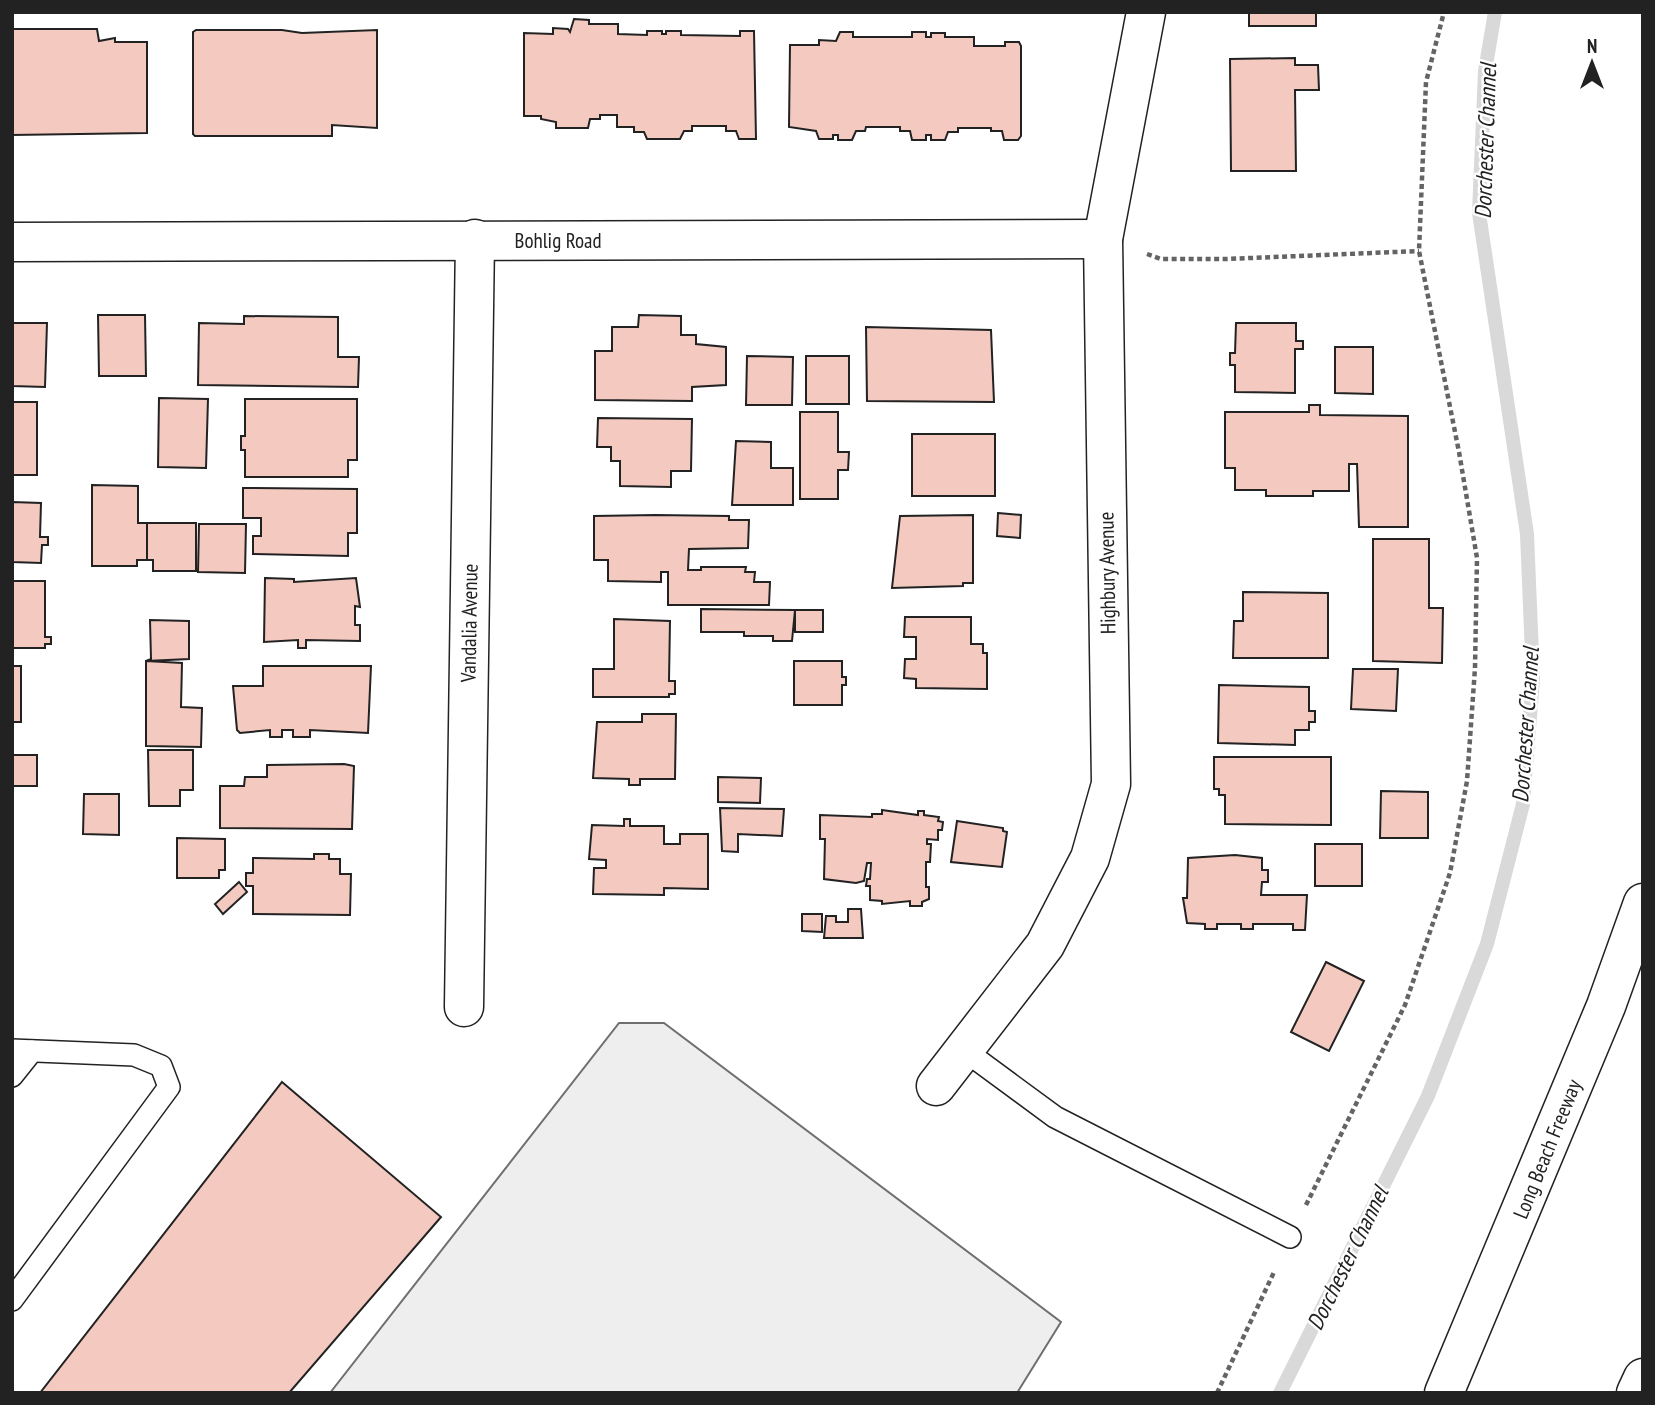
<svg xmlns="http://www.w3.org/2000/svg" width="1655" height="1405" font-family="'PT Sans Narrow',sans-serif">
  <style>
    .green { fill: #eee; stroke: #6f6f6f; stroke-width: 2 }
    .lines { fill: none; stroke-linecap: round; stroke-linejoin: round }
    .stream { stroke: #d9d9d9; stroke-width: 14 }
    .building { fill: #f3c9c0; stroke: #222; stroke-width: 2 }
    .service-casing { stroke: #222; stroke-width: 24 }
    .minor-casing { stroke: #222; stroke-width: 41 }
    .motorway-casing { stroke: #222; stroke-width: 41 }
    .path { stroke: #646464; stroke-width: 4.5; stroke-dasharray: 5 3.5; stroke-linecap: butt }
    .service { stroke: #fff; stroke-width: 21 }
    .minor { stroke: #fff; stroke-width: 38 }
    .motorway { stroke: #fff; stroke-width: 38 }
    .labels { text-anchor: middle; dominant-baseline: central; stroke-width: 5; stroke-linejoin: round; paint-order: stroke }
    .street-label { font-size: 21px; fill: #222; stroke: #fff }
    .water-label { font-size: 23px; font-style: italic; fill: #222; stroke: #fff }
  </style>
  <rect width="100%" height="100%" fill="#fff"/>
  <polygon class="green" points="619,1023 664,1023 1061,1322 1017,1393 330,1393"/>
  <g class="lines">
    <polyline class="stream" points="1280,1393 1428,1096 1487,944 1523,804 1533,679 1527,534 1479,213 1485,71 1495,12"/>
  </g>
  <g class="building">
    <rect x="1249" y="12" width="67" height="14"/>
    <polygon points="574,19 589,20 589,24 618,24 618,34 647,35 647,31 662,31 662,34 666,34 666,31 681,31 681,35 740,36 740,31 754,31 756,139 739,139 736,131 726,131 726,126 692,126 692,131 684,131 680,139 647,139 644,132 634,132 634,127 617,127 617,115 600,115 600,119 590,119 588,128 556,128 556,122 541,119 541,116 524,116 524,33 553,34 553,28 568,29 570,32"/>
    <polygon points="12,29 97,29 99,41 115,38 115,42 147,42 147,133 12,135"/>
    <polygon points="196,30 282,30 302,33 377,30 377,128 332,125 332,136 195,136 193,134 193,32"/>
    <polygon points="840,32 853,32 853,37 912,37 912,32 926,32 926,37 931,37 931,33 945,33 945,37 974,37 974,46 1005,46 1005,42 1019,42 1021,46 1021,136 1018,140 1004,140 1002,131 991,131 991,128 958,128 958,132 948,132 945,140 931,140 931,135 926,135 926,140 912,140 910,131 900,131 900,127 866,127 865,131 856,131 852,140 838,140 838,135 833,135 833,139 819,139 816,131 789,127 790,45 819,45 819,40 836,41"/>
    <polygon points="1295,58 1295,65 1318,65 1319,90 1295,90 1296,171 1231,171 1230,59"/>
    <polygon points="98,315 145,315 146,376 99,376"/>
    <polygon points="639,315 681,316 681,335 696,335 696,344 726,347 726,385 692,387 692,401 595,400 595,351 612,351 612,327 638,327"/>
    <polygon points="244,316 338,317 338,357 359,357 358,387 198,385 199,323 244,324"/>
    <polygon points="12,323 47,323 45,387 12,386"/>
    <polygon points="1236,323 1296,323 1296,341 1303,341 1303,349 1295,349 1295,393 1235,392 1235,365 1230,365 1230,353 1235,353"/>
    <polygon points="866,327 991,330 994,402 867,401"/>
    <polygon points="1335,347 1373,347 1373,394 1335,393"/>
    <polygon points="747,356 793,357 792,405 746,405"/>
    <rect x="806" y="356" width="43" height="48"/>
    <polygon points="159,398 208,399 206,468 158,467"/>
    <polygon points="245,399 357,399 357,460 348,460 348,477 245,477 245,450 241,450 241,436 245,436"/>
    <rect x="12" y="402" width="25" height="73"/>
    <polygon points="1309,405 1320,405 1320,415 1408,416 1408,527 1359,527 1357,464 1349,464 1349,491 1313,491 1313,496 1266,496 1266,490 1235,490 1235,468 1225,468 1225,412 1309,412"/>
    <polygon points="800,412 838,412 838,452 849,452 848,470 838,470 838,499 800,499"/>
    <polygon points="598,418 692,419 691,471 671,471 671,487 620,486 620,461 611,461 611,447 597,447"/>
    <rect x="912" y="434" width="83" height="62"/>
    <polygon points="736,441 771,442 771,468 793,468 793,505 732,505"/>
    <polygon points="92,485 138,486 138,523 147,523 147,560 137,560 137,566 92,566"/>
    <polygon points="243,488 357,489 357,533 348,533 348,556 253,554 253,536 261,536 261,518 243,518"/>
    <polygon points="12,502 41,503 40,537 48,537 48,545 42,545 41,563 12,562"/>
    <polygon points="998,513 1021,515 1020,538 997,536"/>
    <polygon points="655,515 729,516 729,520 749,520 748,548 689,549 688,570 701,570 701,567 746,567 745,572 755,572 754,582 770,582 769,605 668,605 668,572 661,572 661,582 608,581 608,560 594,560 594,516"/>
    <polygon points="973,515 973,583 963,583 963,586 892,588 900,516"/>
    <polygon points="147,523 196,523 196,571 153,571 153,560 147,560"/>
    <polygon points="199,524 246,524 245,573 198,572"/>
    <polygon points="1373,539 1429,539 1429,608 1443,608 1442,663 1373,661"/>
    <polygon points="265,578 294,579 294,582 356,578 360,607 355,606 355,625 360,625 360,641 306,640 306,648 298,648 298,640 264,642"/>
    <polygon points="12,581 45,581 45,637 51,637 51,644 45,644 45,648 12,648"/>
    <polygon points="1243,592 1328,593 1328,658 1233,658 1234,621 1243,621"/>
    <polygon points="701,609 795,610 792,641 773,641 773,636 744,636 744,632 701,632"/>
    <rect x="795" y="610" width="28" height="22"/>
    <polygon points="905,617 971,617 971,644 983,644 983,653 987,653 987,689 916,688 916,679 904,678 905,659 916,659 916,637 904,637"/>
    <polygon points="614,619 670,621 669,681 675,681 675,694 669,694 669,697 593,697 593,669 614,669"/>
    <polygon points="150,620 189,621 189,659 146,661 151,659"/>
    <polygon points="146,661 182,663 181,707 202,708 201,747 146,746"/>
    <polygon points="794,661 842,661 842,677 846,677 846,685 842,685 842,705 794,705"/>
    <rect x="12" y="666" width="9" height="56"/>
    <polygon points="263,666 371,666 368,733 310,730 310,737 293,737 293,730 282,730 282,737 270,737 270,730 240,733 237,730 233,686 263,686"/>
    <polygon points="1353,669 1398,669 1396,711 1351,709"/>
    <polygon points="1219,685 1309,687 1309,711 1315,711 1315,722 1309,722 1309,730 1295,730 1295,745 1218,743"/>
    <polygon points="642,714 676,714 675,779 640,779 640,785 629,785 629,779 593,778 597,722 642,722"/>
    <polygon points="148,750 193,750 193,790 180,790 180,806 149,806"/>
    <rect x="12" y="755" width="25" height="31"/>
    <polygon points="1214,757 1331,757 1331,825 1225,824 1225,795 1219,795 1219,789 1214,789"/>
    <polygon points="344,764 354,766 352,829 220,828 220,786 244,786 245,777 267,777 267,765"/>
    <polygon points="718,777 761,778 760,803 718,802"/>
    <polygon points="1381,791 1428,792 1428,838 1380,838"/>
    <polygon points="84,794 119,794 119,835 83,834"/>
    <polygon points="720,808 784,809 782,836 738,834 738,852 722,851"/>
    <polygon points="882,810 918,815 918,811 924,811 924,815 939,817 938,821 943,822 942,830 938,830 938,840 927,839 927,844 931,844 930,862 926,862 926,887 929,887 929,899 922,902 922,906 910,906 910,901 882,904 882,901 870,900 870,886 866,886 867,879 870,879 871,863 867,863 864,881 856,883 824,879 825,839 820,839 820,815 872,817 872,814 882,814"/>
    <polygon points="624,819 630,819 630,826 664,826 664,844 680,844 680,834 708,834 708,889 664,888 664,895 593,894 594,868 606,868 606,860 589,859 592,825 624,826"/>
    <polygon points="957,821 1003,828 1003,831 1007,832 1002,867 951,862"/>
    <polygon points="177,838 225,839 225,870 219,870 219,878 177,878"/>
    <rect x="1315" y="844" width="47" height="42"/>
    <polygon points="314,854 329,854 329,859 340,859 340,874 351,874 350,915 253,914 253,886 246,886 246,873 253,873 253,858 314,859"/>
    <polygon points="1235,855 1262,858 1262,870 1268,870 1268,882 1262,882 1261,895 1307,895 1305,930 1293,930 1293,924 1253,924 1253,929 1241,929 1241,924 1217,924 1217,929 1205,929 1205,924 1187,923 1183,898 1187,898 1188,858"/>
    <polygon points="239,882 247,892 223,914 215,904"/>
    <polygon points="848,909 861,909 863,938 824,938 826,916 836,916 836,922 848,922"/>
    <polygon points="802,914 822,914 822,932 802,931"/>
    <polygon points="1326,962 1364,981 1329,1051 1291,1032"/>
    <polygon points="282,1082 441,1217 289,1393 40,1393"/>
  </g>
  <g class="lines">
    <defs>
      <g id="service">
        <polyline points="12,1050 134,1055 161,1066 169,1087 12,1300"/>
        <polyline points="964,1050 1055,1117 1290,1237"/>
        <polyline points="12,1076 32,1051"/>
      </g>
      <g id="minor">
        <polyline points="12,242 1103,239"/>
        <polyline points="464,1007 475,239"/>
        <polyline points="936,1086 1045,945 1090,858 1111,784 1103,239 1146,12"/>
      </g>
      <g id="motorway">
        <polyline points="1444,1393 1606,1006 1643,903"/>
        <polyline points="1636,1393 1643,1378"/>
      </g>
    </defs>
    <use href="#service" class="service-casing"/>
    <use href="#minor" class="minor-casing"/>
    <use href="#motorway" class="motorway-casing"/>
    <g class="path">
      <polyline points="1147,254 1161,259 1227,259 1419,251"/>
      <polyline points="1306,1205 1405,1005 1450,873 1467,781 1475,668 1477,558 1459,452 1419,251 1426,82 1444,12"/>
      <polyline points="1217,1393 1275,1270"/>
    </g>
    <use href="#service" class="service"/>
    <use href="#minor" class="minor"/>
    <use href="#motorway" class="motorway"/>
  </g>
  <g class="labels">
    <g class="street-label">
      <text x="558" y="240">Bohlig Road</text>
      <text transform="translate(1107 573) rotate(-91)">Highbury Avenue</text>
      <text transform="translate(469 623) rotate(-89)">Vandalia Avenue</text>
      <text transform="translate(1547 1149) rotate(-68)">Long Beach Freeway</text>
    </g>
    <g class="water-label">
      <text transform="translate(1485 141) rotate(-88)">Dorchester Channel</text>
      <text transform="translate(1525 725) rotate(-86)">Dorchester Channel</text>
      <text transform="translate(1347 1258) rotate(-64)">Dorchester Channel</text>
    </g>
  </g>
  <rect width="1655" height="1405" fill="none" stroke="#222222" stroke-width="28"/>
  <g transform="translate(1592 63)" stroke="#ffffff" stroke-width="5" paint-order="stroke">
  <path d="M0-5L12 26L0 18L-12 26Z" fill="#222222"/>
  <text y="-10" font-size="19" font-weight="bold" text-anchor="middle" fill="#222222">N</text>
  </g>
</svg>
